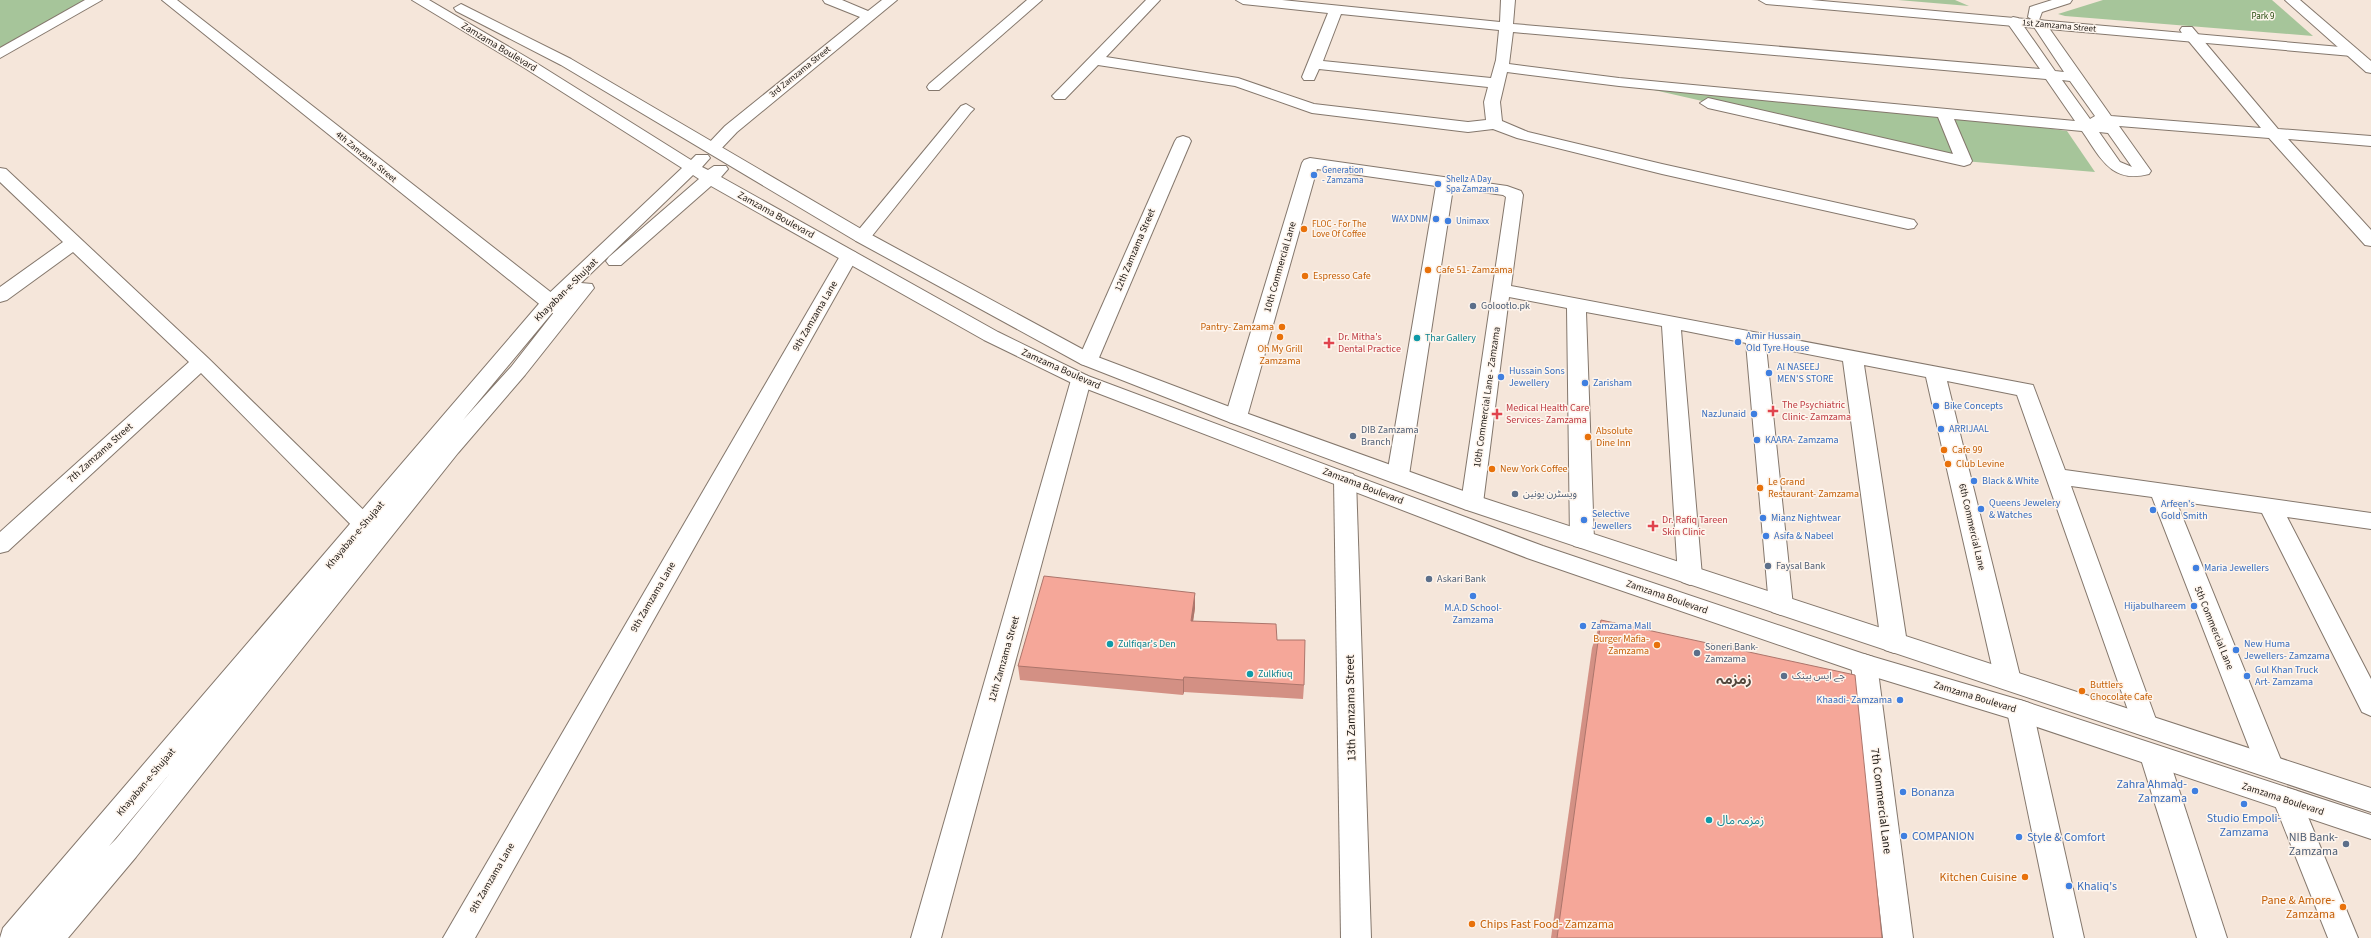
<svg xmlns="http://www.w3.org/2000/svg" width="2371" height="938" font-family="'Source Sans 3','Noto Sans Arabic',sans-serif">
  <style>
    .green { fill: #a6c59a }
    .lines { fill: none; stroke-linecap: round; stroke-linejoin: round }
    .minor-casing { stroke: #84776c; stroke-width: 2 }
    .tertiary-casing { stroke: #84776c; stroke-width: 2 }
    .secondary-casing { stroke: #84776c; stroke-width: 2 }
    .minor { fill: #fff; fill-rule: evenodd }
    .tertiary { fill: #fff; fill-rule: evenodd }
    .secondary { fill: #fff; fill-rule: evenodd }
    .wall { fill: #d39084 }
    .shaded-wall { fill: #ac756b }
    .building { fill: #f5a799; stroke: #ac756b }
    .shop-dot { fill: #3f7fe0; stroke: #fef5ed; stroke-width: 1.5 }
    .food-dot { fill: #e8710a; stroke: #fef5ed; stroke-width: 1.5 }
    .service-dot { fill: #5c6f8a; stroke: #fef5ed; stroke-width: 1.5 }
    .culture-dot { fill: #0f9aa8; stroke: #fef5ed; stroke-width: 1.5 }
    .health-dot { fill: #e0444e; stroke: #fef5ed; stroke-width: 1.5 }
    .labels { text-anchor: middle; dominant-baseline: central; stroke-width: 3; stroke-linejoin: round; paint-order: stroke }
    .far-park-label { font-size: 9px; fill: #204708; stroke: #fef5ed }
    .far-street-label { font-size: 9px; fill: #1f1a16; stroke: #fef5ed }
    .far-shop-label { font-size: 9px; fill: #366cbe; stroke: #fef5ed; text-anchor: start }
    .far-food-label { font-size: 9px; fill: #c56008; stroke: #fef5ed; text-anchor: start }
    .street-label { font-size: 10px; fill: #1f1a16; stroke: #fef5ed }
    .food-label { font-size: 10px; fill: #c56008; stroke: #fef5ed; text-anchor: start }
    .service-label { font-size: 10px; fill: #4e5e75; stroke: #fef5ed; text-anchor: start }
    .shop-label { font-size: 10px; fill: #366cbe; stroke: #fef5ed; text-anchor: start }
    .health-label { font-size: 10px; fill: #be3a42; stroke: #fef5ed; text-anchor: start }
    .culture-label { font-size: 10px; fill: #0d838f; stroke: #fef5ed; text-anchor: start }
    .near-street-label { font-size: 12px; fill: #1f1a16; stroke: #fef5ed }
    .near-shop-label { font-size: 12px; fill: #366cbe; stroke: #fef5ed; text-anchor: start }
    .near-culture-label { font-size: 12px; fill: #0d838f; stroke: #fef5ed; text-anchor: start }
    .near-service-label { font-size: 12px; fill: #4e5e75; stroke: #fef5ed; text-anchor: end }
    .near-food-label { font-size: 12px; fill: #c56008; stroke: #fef5ed; text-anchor: end }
    .district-label { font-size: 14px; font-weight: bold; fill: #53483e; stroke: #fef5ed }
  </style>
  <rect width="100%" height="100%" fill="#f5e6da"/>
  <g class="green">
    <polygon points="0,0 88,0 0,49"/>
    <polygon points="1899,0 1955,0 1969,6 1898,0"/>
    <polygon points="2103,0 2272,0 2313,36 2065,16 2058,14"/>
    <polygon points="1619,82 1944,113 2067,131 2095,172 1964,161"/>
  </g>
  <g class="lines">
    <defs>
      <g id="minor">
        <polygon points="85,0 102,0 0,58 0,48"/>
        <path d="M162,0H177L571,308L574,312L571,316C559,319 553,313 543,307Z"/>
        <polygon points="823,0 842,0 868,11 882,0 897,0 737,132 719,151 707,151 705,148 707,145 725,126 860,17 825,3"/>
        <polygon points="1027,0 1042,0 939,90 929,90 927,87 929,84"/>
        <path d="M1146,0H1160L1106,57L1238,78L1314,104L1468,122L1486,120L1484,102L1488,87L1319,69L1314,80H1304L1302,77L1328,13L1243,4L1236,0H1282L1500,22L1501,0H1515L1513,24L2040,69L2006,21L2013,17L2018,18L2055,71L2064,72L2032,24L2035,21L2028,17L2030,7L2052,0H2072L2070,3L2042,12L2039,20L2044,21L2111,116L2261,128L2182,33L2180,30L2182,27H2192L2278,129L2371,136V146L2288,139L2371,230V246L2365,245L2269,138L2119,126L2151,171L2149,174C2111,184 2101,158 2082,131L1954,119L1972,161L1970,164L1964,166L1708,108L1700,103L1708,98L1953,154L1938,117L1619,86L1507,72L1500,102L1502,121L1528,132L1662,164L1914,220L1917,224L1914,228L1908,229L1662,174L1517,138L1493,129L1468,132L1312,113L1235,86L1098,65L1065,99H1055L1052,96L1055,93ZM1341,14L1499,30L1496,60L1491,78L1323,61ZM1513,32L2046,79L2075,121L1619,78L1509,64ZM2062,80L2070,81L2095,116L2090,119ZM2099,132L2108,133L2132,167L2120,162Z"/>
        <polygon points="2285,0 2300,0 2371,61 2371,73 2366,72"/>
        <polygon points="966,104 974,109 971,112 868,241 856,241 853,237 856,233 961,106"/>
        <polygon points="1183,136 1189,138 1191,141 1098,360 1095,364 1088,366 1081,364 1078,360 1175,141 1177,138"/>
        <polygon points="1310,158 1507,186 1521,191 1523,195 1511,286 2033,385 2065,470 2371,513 2371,529 2287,517 2371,679 2371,716 2362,712 2262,513 2176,501 2283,765 2279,773 2269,776 2259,773 2152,497 2071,486 2158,725 2154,733 2145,736 2136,733 2017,395 1947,381 2021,680 2017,687 2008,690 1999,687 1995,680 1926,377 1864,365 1907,643 1903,650 1894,653 1885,650 1881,643 1843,361 1766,346 1793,606 1790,612 1781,615 1772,612 1769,606 1746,343 1681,330 1702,576 1698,582 1690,585 1682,582 1678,576 1662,326 1586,312 1594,540 1590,546 1582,548 1574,546 1570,540 1567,308 1509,297 1483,503 1480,509 1472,511 1464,509 1461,503 1506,197 1503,195 1453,188 1409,475 1406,480 1398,482 1390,480 1387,475 1436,186 1317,169 1247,417 1243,422 1236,424 1229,422 1225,417 1302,163 1304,160"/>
        <polygon points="0,168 6,169 208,358 385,531 389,537 385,543 377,545 369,543 201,373 8,551 0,553 0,532 189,362 73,252 7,300 0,302 0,287 63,242 0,182"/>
        <polygon points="849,251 855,252 858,256 475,938 443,938 840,256 843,252"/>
        <polygon points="1081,374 1088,376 1091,380 941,938 911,938 1071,380 1074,376"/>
        <polygon points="1345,472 1353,474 1356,479 1371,938 1341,938 1334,479 1337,474"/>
        <polygon points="1864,654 1873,657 1877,664 1913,938 1883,938 1851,664 1855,657"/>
        <polygon points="2020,700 2029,703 2033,711 2084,938 2054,938 2007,711 2011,703"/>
        <polygon points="2154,745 2164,748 2168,756 2227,938 2197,938 2140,756 2144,748"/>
        <polygon points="2287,788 2297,791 2301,800 2358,938 2328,938 2273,800 2277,791"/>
      </g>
      <polygon id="tertiary" points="1759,0 1811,0 2352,48 2359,52 2352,56 1766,4"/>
      <g id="secondary">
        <path d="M412,0H429L533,61L691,160L696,155H708L710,158L702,167L708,170L714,166H726L728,169L721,177L998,332L1088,376L1543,546L1867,655L2020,700L2371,815V839L2019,721L1855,671L1527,558L1074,384L984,340L711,186L621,265H609L606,261L609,257L699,179L693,175L581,283L592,284L594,288L525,375L458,453L136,857L68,938H0L3,928L543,299L682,168L523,67ZM562,302L511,367L463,420L557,307ZM171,772L116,839L109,846Z"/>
        <polygon points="461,4 571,59 868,233 1095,356 1243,412 1480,497 2371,788 2371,812 1464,509 1229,422 1081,364 856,241 561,65 456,11 454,8"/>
      </g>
    </defs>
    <use href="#minor" class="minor-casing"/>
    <use href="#tertiary" class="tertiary-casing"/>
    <use href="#secondary" class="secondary-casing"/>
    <use href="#minor" class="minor"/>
    <use href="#tertiary" class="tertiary"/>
    <use href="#secondary" class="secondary"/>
  </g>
  <g class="wall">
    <polygon points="1195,593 1195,608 1193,621 1277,640 1304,685 1303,699 1184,692 1183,695 1020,680 1018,666"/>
    <polygon points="1601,620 1882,938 1551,938 1592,648"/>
  </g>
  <g class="shaded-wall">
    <polygon points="1195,593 1195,608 1191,635 1191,621"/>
    <polygon points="1184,677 1184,692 1183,695 1183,680"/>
  </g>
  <g class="building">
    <polygon points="1044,576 1195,593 1191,621 1276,624 1277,640 1305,640 1304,685 1184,677 1183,680 1018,666"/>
    <polygon points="1601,620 1855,675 1882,938 1557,938"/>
  </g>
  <g class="shop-dot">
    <circle cx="1314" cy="175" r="4"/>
    <circle cx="1438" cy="184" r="4"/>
    <circle cx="1436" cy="219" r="4"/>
    <circle cx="1448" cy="221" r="4"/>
    <circle cx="1738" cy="342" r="4"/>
    <circle cx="1769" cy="373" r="4"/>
    <circle cx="1501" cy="377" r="4"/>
    <circle cx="1585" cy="383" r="4"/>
    <circle cx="1936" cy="406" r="4"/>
    <circle cx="1754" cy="414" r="4"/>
    <circle cx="1941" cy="429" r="4"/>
    <circle cx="1757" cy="440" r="4"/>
    <circle cx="1974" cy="481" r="4"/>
    <circle cx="1981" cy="509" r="4"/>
    <circle cx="2153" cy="510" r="4"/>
    <circle cx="1763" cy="518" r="4"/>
    <circle cx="1584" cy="520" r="4"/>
    <circle cx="1766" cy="536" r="4"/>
    <circle cx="2196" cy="568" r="4"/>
    <circle cx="1473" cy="596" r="4"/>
    <circle cx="2194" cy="606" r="4"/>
    <circle cx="1583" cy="626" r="4"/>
    <circle cx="2236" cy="650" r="4"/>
    <circle cx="2247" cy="676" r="4"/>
    <circle cx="1900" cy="700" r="4"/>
    <circle cx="2195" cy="791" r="4"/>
    <circle cx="1903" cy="792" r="4"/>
    <circle cx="2244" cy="804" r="4"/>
    <circle cx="1904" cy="836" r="4"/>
    <circle cx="2019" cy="837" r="4"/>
    <circle cx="2069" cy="886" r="4"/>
  </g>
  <g class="food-dot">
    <circle cx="1304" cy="229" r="4"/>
    <circle cx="1428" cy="270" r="4"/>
    <circle cx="1305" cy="276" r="4"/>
    <circle cx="1282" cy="327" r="4"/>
    <circle cx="1280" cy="337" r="4"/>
    <circle cx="1588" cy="437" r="4"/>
    <circle cx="1944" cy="450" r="4"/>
    <circle cx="1948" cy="464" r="4"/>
    <circle cx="1492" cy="469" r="4"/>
    <circle cx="1760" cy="488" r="4"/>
    <circle cx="1657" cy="645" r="4"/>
    <circle cx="2082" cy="691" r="4"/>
    <circle cx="2025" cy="877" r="4"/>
    <circle cx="2343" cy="907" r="4"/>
    <circle cx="1472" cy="924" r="4"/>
  </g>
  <g class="service-dot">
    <circle cx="1473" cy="306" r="4"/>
    <circle cx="1353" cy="436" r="4"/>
    <circle cx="1515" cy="494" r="4"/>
    <circle cx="1768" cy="566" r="4"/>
    <circle cx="1429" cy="579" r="4"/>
    <circle cx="1697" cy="653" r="4"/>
    <circle cx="1784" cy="676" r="4"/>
    <circle cx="2346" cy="844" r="4"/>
  </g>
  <g class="culture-dot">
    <circle cx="1417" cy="338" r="4"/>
    <circle cx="1110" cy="644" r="4"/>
    <circle cx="1250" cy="674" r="4"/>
    <circle cx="1709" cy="820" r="4"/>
  </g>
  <g class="health-dot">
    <path d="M1327 337h4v4h4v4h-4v4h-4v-4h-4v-4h4z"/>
    <path d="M1771 405h4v4h4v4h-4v4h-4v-4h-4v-4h4z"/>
    <path d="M1495 408h4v4h4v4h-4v4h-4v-4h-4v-4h4z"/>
    <path d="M1651 520h4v4h4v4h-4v4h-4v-4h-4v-4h4z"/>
  </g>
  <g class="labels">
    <g class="far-park-label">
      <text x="2263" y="16">Park 9</text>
    </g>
    <g class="far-street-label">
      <text transform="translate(2059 26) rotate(5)">1st Zamzama Street</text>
      <text transform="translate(800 72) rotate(-39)">3rd Zamzama Street</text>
      <text transform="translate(366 157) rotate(39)">4th Zamzama Street</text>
    </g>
    <g class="far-shop-label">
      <text x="1322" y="170">Generation<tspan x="1322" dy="10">- Zamzama</tspan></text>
      <text x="1446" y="179">Shellz A Day<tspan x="1446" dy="10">Spa Zamzama</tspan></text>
      <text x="1428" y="219" text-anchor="end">WAX DNM</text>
      <text x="1456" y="221">Unimaxx</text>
    </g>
    <g class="far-food-label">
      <text x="1312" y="224">FLOC - For The<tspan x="1312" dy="10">Love Of Coffee</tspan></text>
    </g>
    <g class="street-label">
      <text transform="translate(499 47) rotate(31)">Zamzama Boulevard</text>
      <text transform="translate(776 215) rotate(29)">Zamzama Boulevard</text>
      <text transform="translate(1135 250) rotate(-67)">12th Zamzama Street</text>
      <text transform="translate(1280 267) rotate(-74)">10th Commercial Lane</text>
      <text transform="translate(566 290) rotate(-45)">Khayaban-e-Shujaat</text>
      <text transform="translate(815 316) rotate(-60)">9th Zamzama Lane</text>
      <text transform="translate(1061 369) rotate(24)">Zamzama Boulevard</text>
      <text transform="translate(1487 397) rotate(-82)">10th Commercial Lane - Zamzama</text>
      <text transform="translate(100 453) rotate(-42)">7th Zamzama Street</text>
      <text transform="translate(1363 486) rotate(21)">Zamzama Boulevard</text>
      <text transform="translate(1972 527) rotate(77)">6th Commercial Lane</text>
      <text transform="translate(355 535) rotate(-50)">Khayaban-e-Shujaat</text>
      <text transform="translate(653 597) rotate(-60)">9th Zamzama Lane</text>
      <text transform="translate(1667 597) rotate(19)">Zamzama Boulevard</text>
      <text transform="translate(2214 628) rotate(68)">5th Commercial Lane</text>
      <text transform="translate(1004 659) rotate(-74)">12th Zamzama Street</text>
      <text transform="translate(1975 697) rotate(17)">Zamzama Boulevard</text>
      <text transform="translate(146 782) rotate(-50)">Khayaban-e-Shujaat</text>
      <text transform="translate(2283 799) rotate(18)">Zamzama Boulevard</text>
      <text transform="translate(492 878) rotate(-60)">9th Zamzama Lane</text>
    </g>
    <g class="food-label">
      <text x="1436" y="270">Cafe 51- Zamzama</text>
      <text x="1313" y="276">Espresso Cafe</text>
      <text x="1274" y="327" text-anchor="end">Pantry- Zamzama</text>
      <text x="1280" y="349" text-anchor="middle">Oh My Grill<tspan x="1280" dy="12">Zamzama</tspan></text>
      <text x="1596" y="431">Absolute<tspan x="1596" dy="12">Dine Inn</tspan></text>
      <text x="1952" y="450">Cafe 99</text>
      <text x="1956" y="464">Club Levine</text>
      <text x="1500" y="469">New York Coffee</text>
      <text x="1768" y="482">Le Grand<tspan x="1768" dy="12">Restaurant- Zamzama</tspan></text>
      <text x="1649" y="639" text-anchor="end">Burger Mafia-<tspan x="1649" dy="12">Zamzama</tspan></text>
      <text x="2090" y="685">Buttlers<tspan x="2090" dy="12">Chocolate Cafe</tspan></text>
    </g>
    <g class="service-label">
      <text x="1481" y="306">Golootlo.pk</text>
      <text x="1361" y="430">DIB Zamzama<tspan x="1361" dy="12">Branch</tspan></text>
      <text x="1523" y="494">ویسٹرن یونین</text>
      <text x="1776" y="566">Faysal Bank</text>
      <text x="1437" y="579">Askari Bank</text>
      <text x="1705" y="647">Soneri Bank-<tspan x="1705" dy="12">Zamzama</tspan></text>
      <text x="1792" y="676">جے ایس بینک</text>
    </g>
    <g class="shop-label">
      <text x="1746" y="336">Amir Hussain<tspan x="1746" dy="12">Old Tyre House</tspan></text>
      <text x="1777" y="367">Al NASEEJ<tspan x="1777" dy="12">MEN'S STORE</tspan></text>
      <text x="1509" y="371">Hussain Sons<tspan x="1509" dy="12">Jewellery</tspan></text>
      <text x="1593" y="383">Zarisham</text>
      <text x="1944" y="406">Bike Concepts</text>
      <text x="1746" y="414" text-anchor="end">NazJunaid</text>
      <text x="1949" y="429">ARRIJAAL</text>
      <text x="1765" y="440">KAARA- Zamzama</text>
      <text x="1982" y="481">Black &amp; White</text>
      <text x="1989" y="503">Queens Jewelery<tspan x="1989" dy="12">&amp; Watches</tspan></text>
      <text x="2161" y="504">Arfeen's<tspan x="2161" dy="12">Gold Smith</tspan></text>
      <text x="1592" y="514">Selective<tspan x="1592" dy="12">Jewellers</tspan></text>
      <text x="1771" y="518">Mianz Nightwear</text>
      <text x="1774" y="536">Asifa &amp; Nabeel</text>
      <text x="2204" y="568">Maria Jewellers</text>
      <text x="2186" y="606" text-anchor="end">Hijabulhareem</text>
      <text x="1473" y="608" text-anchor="middle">M.A.D School-<tspan x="1473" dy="12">Zamzama</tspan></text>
      <text x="1591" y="626">Zamzama Mall</text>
      <text x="2244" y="644">New Huma<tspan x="2244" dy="12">Jewellers- Zamzama</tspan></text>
      <text x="2255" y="670">Gul Khan Truck<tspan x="2255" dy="12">Art- Zamzama</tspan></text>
      <text x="1892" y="700" text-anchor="end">Khaadi- Zamzama</text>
    </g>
    <g class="health-label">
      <text x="1338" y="337">Dr. Mitha's<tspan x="1338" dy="12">Dental Practice</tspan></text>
      <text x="1782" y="405">The Psychiatric<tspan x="1782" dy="12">Clinic- Zamzama</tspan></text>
      <text x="1506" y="408">Medical Health Care<tspan x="1506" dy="12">Services- Zamzama</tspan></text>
      <text x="1662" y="520">Dr. Rafiq Tareen<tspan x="1662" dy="12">Skin Clinic</tspan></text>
    </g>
    <g class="culture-label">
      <text x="1425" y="338">Thar Gallery</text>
      <text x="1118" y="644">Zulfiqar's Den</text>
      <text x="1258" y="674">Zulkfiuq</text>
    </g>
    <g class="near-street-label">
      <text transform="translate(1351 708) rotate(-91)">13th Zamzama Street</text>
      <text transform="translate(1881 801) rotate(83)">7th Commercial Lane</text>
    </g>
    <g class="near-shop-label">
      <text x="2187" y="784" text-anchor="end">Zahra Ahmad-<tspan x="2187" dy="14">Zamzama</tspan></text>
      <text x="1911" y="792">Bonanza</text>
      <text x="2244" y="818" text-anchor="middle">Studio Empoli-<tspan x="2244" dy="14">Zamzama</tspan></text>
      <text x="1912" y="836">COMPANION</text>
      <text x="2027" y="837">Style &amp; Comfort</text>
      <text x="2077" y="886">Khaliq's</text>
    </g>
    <g class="near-culture-label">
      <text x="1717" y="820">زمزمہ مال</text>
    </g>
    <g class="near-service-label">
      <text x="2338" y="837">NIB Bank-<tspan x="2338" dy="14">Zamzama</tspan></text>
    </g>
    <g class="near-food-label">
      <text x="2017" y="877">Kitchen Cuisine</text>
      <text x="2335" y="900">Pane &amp; Amore-<tspan x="2335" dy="14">Zamzama</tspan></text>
      <text x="1480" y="924" text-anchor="start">Chips Fast Food- Zamzama</text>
    </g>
    <g class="district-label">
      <text x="1734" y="680">زمزمہ</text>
    </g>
  </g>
</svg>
